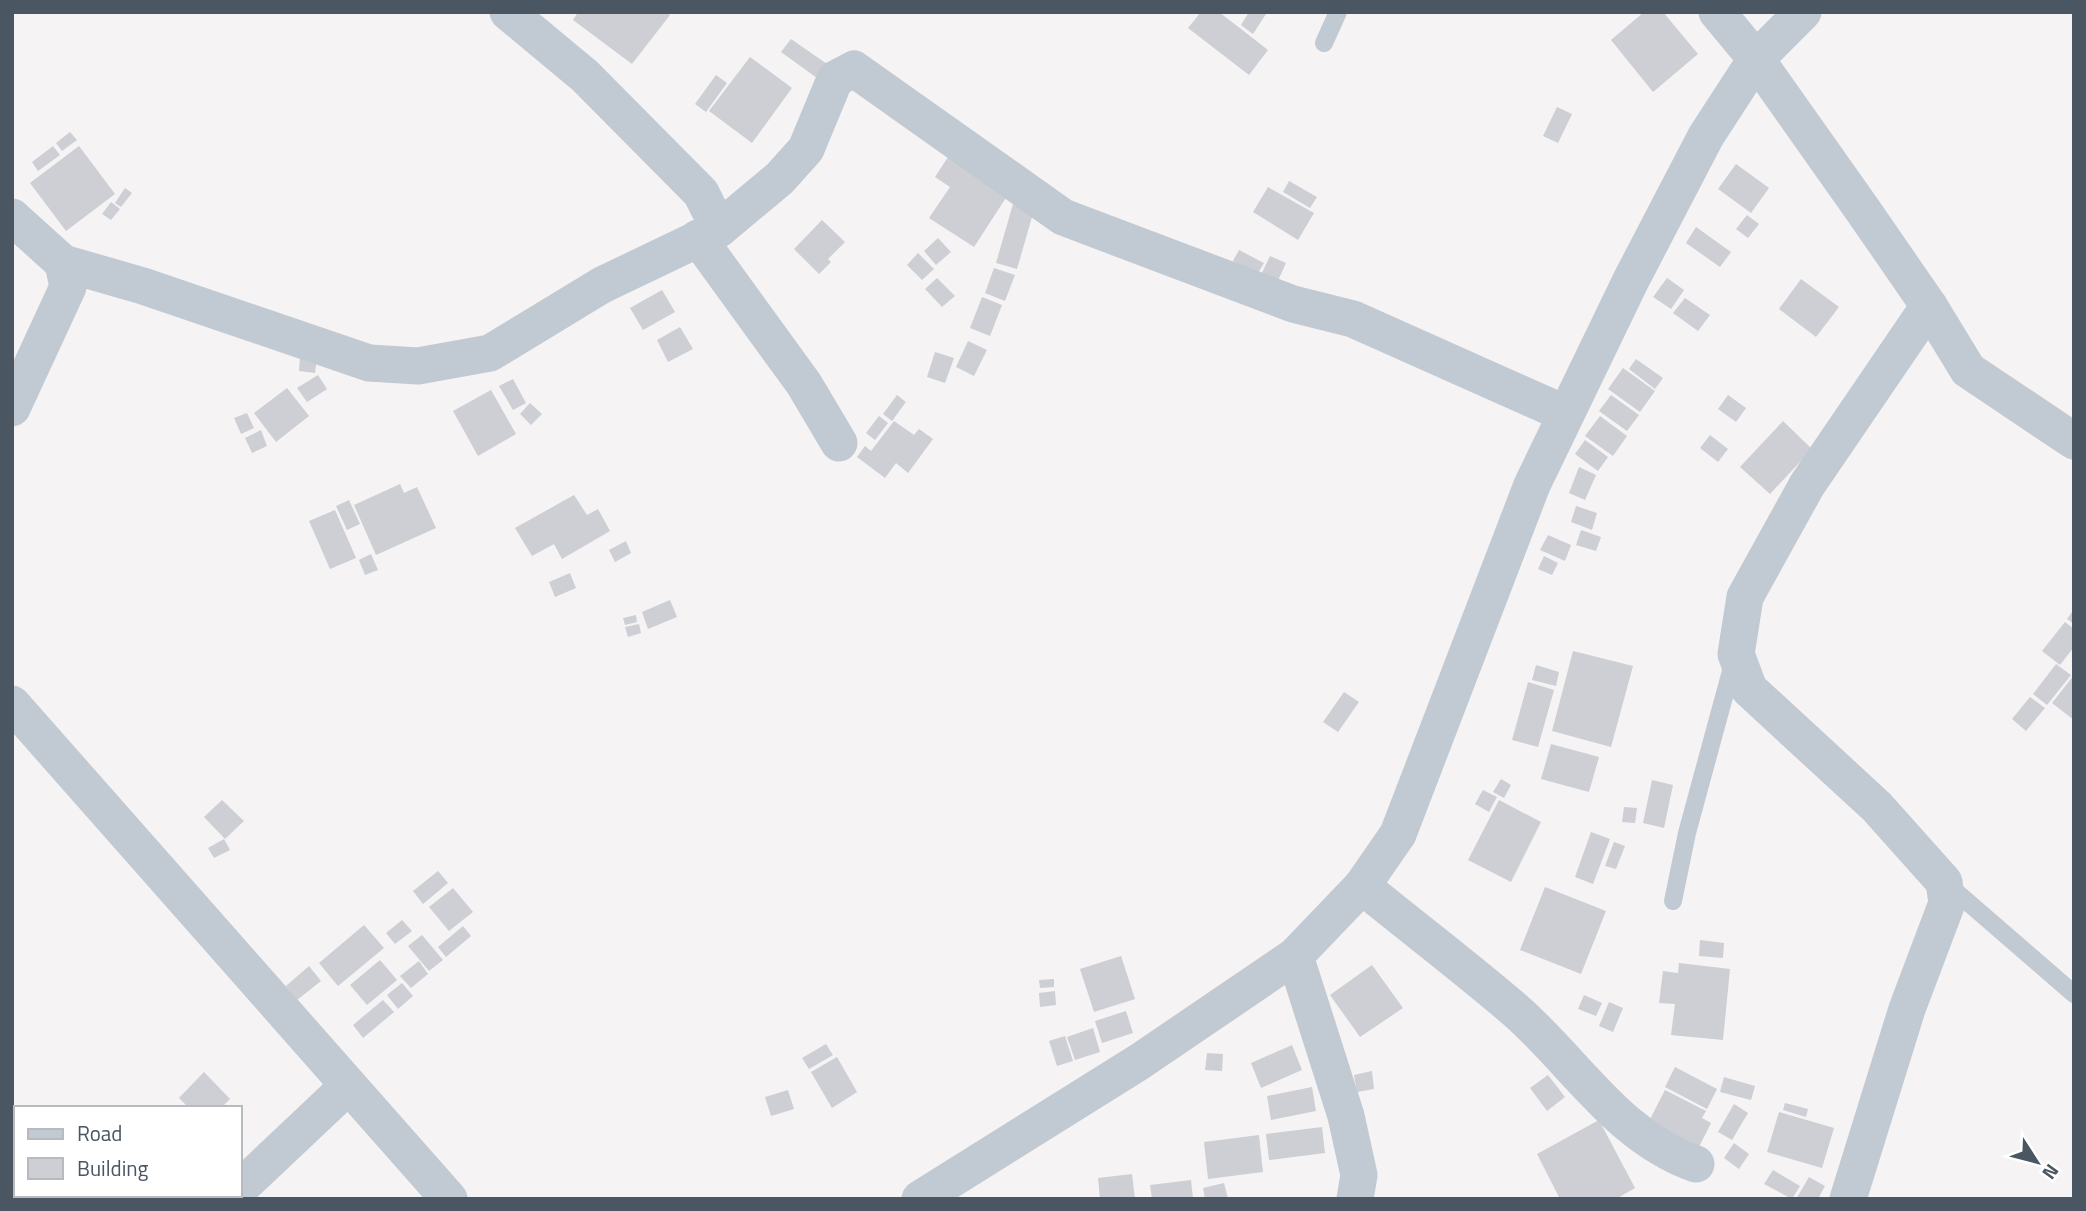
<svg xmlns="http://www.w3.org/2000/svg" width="2086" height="1211" font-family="'Titillium Web',sans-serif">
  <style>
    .building { fill: #cdcfd5 }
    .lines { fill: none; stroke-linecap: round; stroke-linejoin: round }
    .lane { stroke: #c1cad2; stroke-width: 18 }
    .street { stroke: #c1cad2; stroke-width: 37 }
  </style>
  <rect width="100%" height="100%" fill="#f5f3f3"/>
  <g class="building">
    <polygon points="578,12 666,12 670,15 632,64 573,20"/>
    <polygon points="1201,12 1219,12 1268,50 1249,75 1188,28"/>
    <polygon points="1249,12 1266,14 1253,34 1241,25"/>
    <polygon points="1644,12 1663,12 1698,54 1653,92 1611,40"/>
    <polygon points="791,39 827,64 817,78 781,52"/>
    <polygon points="750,57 792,88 752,143 709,111"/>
    <polygon points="716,75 727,83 706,112 695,104"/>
    <polygon points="1557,107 1572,114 1558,143 1543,136"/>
    <polygon points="70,132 77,140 62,151 56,143"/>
    <polygon points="53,146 60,155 38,171 32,162"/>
    <polygon points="79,146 115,194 66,231 30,183"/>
    <polygon points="954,148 1013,187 974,247 929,218 950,187 935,177"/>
    <polygon points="1736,164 1769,188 1751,213 1718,189"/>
    <polygon points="1289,181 1317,197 1310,208 1283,192"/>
    <polygon points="1268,187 1314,213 1298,240 1253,212"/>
    <polygon points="125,188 132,193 121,207 115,203"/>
    <polygon points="111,202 120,209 111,220 102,214"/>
    <polygon points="1013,204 1034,210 1017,269 996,263"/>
    <polygon points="1747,215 1759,224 1748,238 1736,229"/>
    <polygon points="822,220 845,242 828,259 831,262 819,274 794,249"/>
    <polygon points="1696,227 1731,252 1720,267 1686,243"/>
    <polygon points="938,238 951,252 936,265 924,251"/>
    <polygon points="1239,250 1264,263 1257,275 1233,261"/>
    <polygon points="918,253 934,269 922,280 907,265"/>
    <polygon points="1270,256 1286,263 1276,285 1260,277"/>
    <polygon points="994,268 1015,275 1005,301 985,293"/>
    <polygon points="937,278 955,296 942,307 925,289"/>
    <polygon points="1667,278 1684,290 1671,309 1653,297"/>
    <polygon points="1801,279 1839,307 1816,337 1779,309"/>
    <polygon points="662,290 675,312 643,330 630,308"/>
    <polygon points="982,297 1002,305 990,336 970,328"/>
    <polygon points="1685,298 1710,315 1698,331 1673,313"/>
    <polygon points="680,327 693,349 668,362 657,340"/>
    <polygon points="968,341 987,350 974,376 956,367"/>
    <polygon points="935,352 954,358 945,383 927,377"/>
    <polygon points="300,356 317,358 315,373 299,371"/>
    <polygon points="1636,359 1663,378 1655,389 1629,369"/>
    <polygon points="1623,368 1655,391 1640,412 1608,389"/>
    <polygon points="318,375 327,389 307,402 297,388"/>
    <polygon points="513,379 526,403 513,410 499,386"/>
    <polygon points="287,388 309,416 276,442 254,413"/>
    <polygon points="491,390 516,434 478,456 453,411"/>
    <polygon points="897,395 906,402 892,421 883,414"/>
    <polygon points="1611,395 1639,415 1627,431 1599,411"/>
    <polygon points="1728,395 1746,408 1736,422 1718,409"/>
    <polygon points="530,403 542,414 531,425 520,414"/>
    <polygon points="247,413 254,428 241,434 234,418"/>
    <polygon points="879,416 888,423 875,440 866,433"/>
    <polygon points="1600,416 1627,436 1613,456 1585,436"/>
    <polygon points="894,421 914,435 919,429 933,439 908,473 896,463 885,478 857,457 865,446 871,451"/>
    <polygon points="1783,421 1812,449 1770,494 1740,467"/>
    <polygon points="261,430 267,446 252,453 245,438"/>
    <polygon points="1710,435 1728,449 1718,462 1700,448"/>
    <polygon points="1585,440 1608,457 1598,471 1575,454"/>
    <polygon points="1579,467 1596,475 1585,500 1569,493"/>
    <polygon points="400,484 404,493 417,487 436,528 376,555 354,505"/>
    <polygon points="574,495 587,515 598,509 610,531 562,559 554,544 532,556 515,528"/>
    <polygon points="349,500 360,524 347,530 336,506"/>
    <polygon points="1576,506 1597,513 1592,530 1571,522"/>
    <polygon points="335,510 356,558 330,569 309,521"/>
    <polygon points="1581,530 1601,537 1596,551 1576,545"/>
    <polygon points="1548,535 1571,545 1565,561 1540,550"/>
    <polygon points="626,541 631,553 615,562 609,550"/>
    <polygon points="371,554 378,570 365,575 359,560"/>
    <polygon points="1544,556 1558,563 1552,575 1538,569"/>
    <polygon points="570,573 576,588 555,597 549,582"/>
    <polygon points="670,600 677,617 648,629 642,612"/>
    <polygon points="2074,609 2074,624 2067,619"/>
    <polygon points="636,615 637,622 625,625 623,618"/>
    <polygon points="2065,622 2074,629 2074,647 2060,665 2042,651"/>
    <polygon points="639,624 641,633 628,637 625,627"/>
    <polygon points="1573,651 1633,666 1611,747 1552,731"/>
    <polygon points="2056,664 2071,675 2047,705 2033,694"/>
    <polygon points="1536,665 1559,672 1556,686 1532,680"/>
    <polygon points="2074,675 2074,720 2052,703"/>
    <polygon points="1528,682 1554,690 1538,747 1512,740"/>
    <polygon points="1344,692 1359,702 1338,732 1323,722"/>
    <polygon points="2030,697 2045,708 2026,731 2012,719"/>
    <polygon points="1551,744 1599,757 1589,792 1541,779"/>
    <polygon points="1501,779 1511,785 1504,798 1493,792"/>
    <polygon points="1652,780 1673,785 1664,828 1643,823"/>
    <polygon points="1483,790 1497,797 1489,812 1475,804"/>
    <polygon points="222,800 244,821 225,839 204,817"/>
    <polygon points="1499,800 1541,822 1511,882 1468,860"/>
    <polygon points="1624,807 1637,808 1635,823 1622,822"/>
    <polygon points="1591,832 1610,839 1593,884 1575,877"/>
    <polygon points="224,839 230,850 214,858 208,848"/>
    <polygon points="1614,842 1625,846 1616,869 1605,866"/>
    <polygon points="438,871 448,883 423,904 413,891"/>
    <polygon points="1545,887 1606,911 1581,974 1520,950"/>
    <polygon points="453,888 473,912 449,931 429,907"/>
    <polygon points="402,920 412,931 395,944 386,933"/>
    <polygon points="364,925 384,948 338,986 319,963"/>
    <polygon points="463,926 471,936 446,957 438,947"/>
    <polygon points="422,935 443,960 429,971 408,946"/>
    <polygon points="1700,940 1724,943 1723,958 1699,956"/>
    <polygon points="1121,956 1135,999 1094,1012 1080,969"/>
    <polygon points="380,960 397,980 367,1005 350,985"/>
    <polygon points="419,961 428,974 411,988 400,976"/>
    <polygon points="1679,963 1730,969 1723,1040 1671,1035 1675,1004 1659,1003 1663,971 1678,973"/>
    <polygon points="1372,965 1403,1008 1360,1037 1330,995"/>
    <polygon points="309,966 321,981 297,1000 286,986"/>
    <polygon points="1054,979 1054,987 1040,988 1039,980"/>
    <polygon points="402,983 413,996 398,1009 387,995"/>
    <polygon points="1055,991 1056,1005 1040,1007 1039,993"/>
    <polygon points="1584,995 1602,1003 1596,1016 1578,1009"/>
    <polygon points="383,1000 394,1012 363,1038 353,1025"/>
    <polygon points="1609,1002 1623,1008 1613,1032 1599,1026"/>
    <polygon points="1126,1011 1133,1033 1102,1043 1095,1021"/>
    <polygon points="1093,1028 1100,1052 1075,1060 1067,1037"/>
    <polygon points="1065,1036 1073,1061 1057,1066 1049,1041"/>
    <polygon points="826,1044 833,1055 809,1069 802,1058"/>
    <polygon points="1292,1045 1302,1070 1261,1088 1251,1063"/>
    <polygon points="1207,1053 1223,1054 1222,1071 1205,1070"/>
    <polygon points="837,1057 857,1092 832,1108 811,1072"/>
    <polygon points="1675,1067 1717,1089 1707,1109 1665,1087"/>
    <polygon points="1372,1071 1374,1089 1357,1092 1354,1075"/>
    <polygon points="204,1072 230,1099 221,1108 189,1108 179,1098"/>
    <polygon points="1548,1075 1565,1097 1547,1111 1530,1088"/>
    <polygon points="1724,1077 1755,1086 1751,1100 1720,1092"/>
    <polygon points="1312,1087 1316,1111 1271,1120 1267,1096"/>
    <polygon points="788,1090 794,1109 771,1116 765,1097"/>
    <polygon points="1665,1090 1706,1111 1702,1118 1711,1123 1696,1153 1646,1127"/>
    <polygon points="1785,1103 1808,1109 1806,1117 1783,1110"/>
    <polygon points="1734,1104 1748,1113 1732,1140 1718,1132"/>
    <polygon points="1779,1112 1834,1128 1822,1168 1767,1152"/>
    <polygon points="1599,1120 1635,1188 1616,1199 1560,1199 1537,1154"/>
    <polygon points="1322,1127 1325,1153 1269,1160 1266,1134"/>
    <polygon points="1259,1135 1263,1172 1208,1179 1204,1142"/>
    <polygon points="1734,1143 1749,1154 1739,1169 1724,1158"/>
    <polygon points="12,1155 16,1158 16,1195 22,1195 19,1199 12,1199"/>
    <polygon points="1773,1170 1800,1186 1792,1199 1764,1184"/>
    <polygon points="1132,1174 1135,1199 1100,1199 1098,1178"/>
    <polygon points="1809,1177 1825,1186 1818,1199 1796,1199"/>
    <polygon points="1191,1180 1193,1199 1152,1199 1150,1185"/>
    <polygon points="1224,1183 1228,1199 1205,1199 1203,1188"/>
  </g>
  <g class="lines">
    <g class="lane">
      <polyline points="1324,43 1338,12"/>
      <polyline points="1947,884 2074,994"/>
      <polyline points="1673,901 1687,833 1734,660"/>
    </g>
    <g class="street">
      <polyline points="508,12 585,76 701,193 719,229"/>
      <polyline points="1717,12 1756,59 1862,209 1929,306 1968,370 2074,441"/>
      <polyline points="12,217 63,263 68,287 12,408"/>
      <polyline points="698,238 804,384 839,443"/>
      <polyline points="63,263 143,286 369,363 418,366 490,353 602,285 719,229 780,178 806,149 835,79 854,69 1063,217 1293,304 1353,319 1566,414"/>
      <polyline points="12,704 449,1199"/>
      <path d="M1362,886C1412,927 1465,967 1515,1010C1575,1062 1617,1136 1696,1164"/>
      <polyline points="1295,956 1346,1116 1359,1175 1355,1199"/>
      <polyline points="240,1188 348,1086"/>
      <polyline points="920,1199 1139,1062 1295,956 1362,886 1398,834 1532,485 1631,280 1706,136 1756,59 1803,12"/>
      <polyline points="1848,1199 1907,1009 1947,903 1944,882 1877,807 1749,689 1736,654 1745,597 1807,485 1929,306"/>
    </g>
  </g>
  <rect width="2086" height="1211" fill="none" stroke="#4a5661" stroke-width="28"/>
  <rect x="14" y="1106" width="228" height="91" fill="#ffffff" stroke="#b7bbc0" stroke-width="2"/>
  <rect x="28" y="1129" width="35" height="10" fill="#c1cad2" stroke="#b7bbc0" stroke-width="2"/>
  <text x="77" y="1141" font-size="21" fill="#4a5661">Road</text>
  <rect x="28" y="1158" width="35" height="21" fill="#cdcfd5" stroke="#b7bbc0" stroke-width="2"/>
  <text x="77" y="1176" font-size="21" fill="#4a5661">Building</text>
  <g transform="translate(2037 1162) rotate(126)" stroke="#ffffff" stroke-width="5" paint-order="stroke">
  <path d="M0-5L12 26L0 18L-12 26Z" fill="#4a5661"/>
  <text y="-10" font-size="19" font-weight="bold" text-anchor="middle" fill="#4a5661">N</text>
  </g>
</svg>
